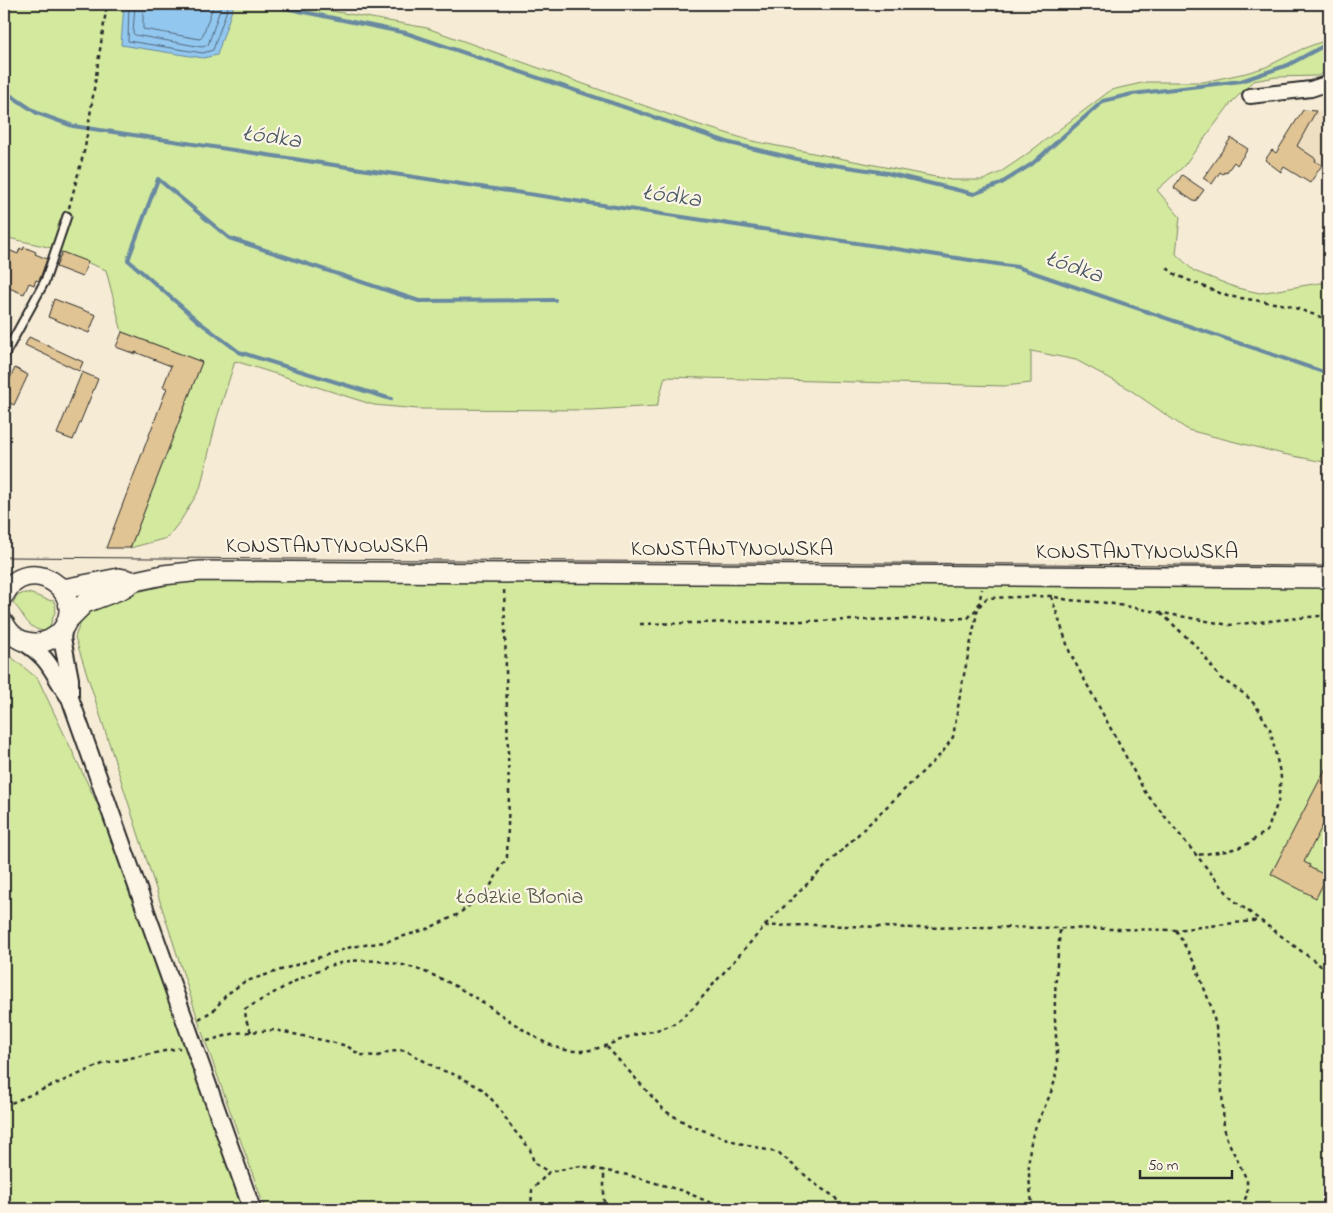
<svg xmlns="http://www.w3.org/2000/svg" width="1333" height="1213" viewBox="0 0 1333 1213" font-family="'Indie Flower',sans-serif">
  <rect width="100%" height="100%" fill="#f6ebd5"/>
  <filter id="ink" filterUnits="userSpaceOnUse"><feTurbulence type="fractalNoise" baseFrequency=".02" numOctaves="2"/><feDisplacementMap in="SourceGraphic" scale="10" xChannelSelector="R" yChannelSelector="G"/><feConvolveMatrix kernelMatrix="1 2 1 2 8 2 1 2 1" color-interpolation-filters="sRGB"/></filter>
  <g filter="url(#ink)">
    <path fill="#efdfc2" d="M1329 104V170L1285 140 1303 110 1320 111 1324 113Z"/>
    <path fill="#d2e99e" stroke="#7e8a64" d="M4 4H301L310 7 427 28 690 122 752 141 951 180H983L999 173 1023 157 1111 90 1146 82H1203L1246 73 1266 67 1302 49 1329 39V71L1317 76 1276 77 1253 81 1231 103 1183 167 1157 190 1180 217 1176 254 1194 271 1237 288 1260 293 1319 283H1329V463L1283 454 1188 430 1126 387 1076 360 1031 351V383L1005 386 665 377 657 406 592 410 418 409 374 405 235 361 217 418 200 489 181 520 167 538 130 548 202 362 122 332 106 270 48 247 4 237Z
      M245 579 1329 587V1209H265L202 1032 75 637 81 621 91 608 107 599 176 583Z
      M24 593C35 593 43 600 54 601L56 609 48 631C27 632 25 614 13 603L17 596Z
      M4 651 38 679 113 837 245 1209H4Z"/>
    <path fill="#92c7f0" stroke="#6989a1" d="M124 4H234L217 55 203 58 121 45Z"/>
    <g fill="none" stroke-linecap="round" stroke-linejoin="round">
      <path stroke="#54697a" stroke-width="1" d="M129 4 128 41 203 53 213 50 229 4
        M135 4 133 33 135 35 202 47 208 45 222 4
        M143 4V29L200 39 202 37 214 4"/>
      <path stroke="#6989a1" stroke-width="4" d="M265 4 406 33 730 143 801 160 887 173 974 194 1000 184 1032 164 1103 101 1132 94 1241 81 1288 65 1329 43
        M4 91 37 113 73 126 1017 267 1329 374
        M391 399 239 352 198 321 128 260 158 179 229 238 419 301 555 300"/>
    </g>
    <path fill="#e0c494" stroke="#2b2b2b" d="M1303 110 1316 111 1297 146 1316 159 1315 161 1322 165 1310 183 1284 167 1281 172 1265 160 1272 150 1276 153Z
      M1231 138 1248 149 1237 165 1234 162 1226 173 1224 172 1223 174 1220 172 1212 184 1203 178Z
      M1182 175 1204 190 1195 202 1174 188Z
      M24 247 36 252 35 254 47 259 39 281 36 280 34 285 29 283 24 294 4 286 7 275 4 273V248L18 254 20 248 23 250Z
      M62 252 88 262 82 277 56 267Z
      M54 299 96 315 89 333 48 317Z
      M122 332 202 362 130 548H106L167 388 163 387 171 366 135 352V354L116 347Z
      M29 337 83 362 79 371 25 345Z
      M15 368 28 375 14 405 4 400V391Z
      M82 372 98 379 73 440 57 434Z
      M1329 762V813L1304 862 1310 865 1309 867 1327 876 1316 898 1271 874Z"/>
    <g fill="none" stroke-linecap="round" stroke-linejoin="round">
      <defs>
        <path id="service" d="M4 356 45 281 67 216"/>
        <path id="minor" d="M1250 96 1311 89 1329 83"/>
        <path id="tertiary" d="M64 626 62 638 70 679V698
          M22 641C51 658 52 673 70 698L252 1209"/>
        <path id="secondary" d="M60 588H68L119 578 129 580
          M4 595C27 551 90 591 62 630 55 638 46 643 35 643 21 643 10 635 4 623
          M67 621 85 603 122 589 135 581 163 575 201 571 1329 578"/>
      </defs>
      <use href="#service" stroke="#2b2b2b" stroke-width="11"/>
      <use href="#minor" stroke="#2b2b2b" stroke-width="18"/>
      <use href="#tertiary" stroke="#2b2b2b" stroke-width="20"/>
      <use href="#secondary" stroke="#2b2b2b" stroke-width="22"/>
      <path stroke="#2b2b2b" stroke-width="2.5" stroke-dasharray="4 4" stroke-linecap="butt" d="M69 208 85 148 107 4
        M1167 268 1176 275 1227 296 1287 305 1329 320
        M1051 596 1070 653 1145 792 1232 899 1329 972
        M1161 613 1199 649 1220 678 1246 695 1256 706 1270 729 1281 777 1278 802 1267 831 1244 846 1226 851 1197 855
        M640 624 968 618 987 598 1051 596 1068 600 1108 603 1229 625 1329 615
        M765 925 942 753 953 737 961 689 982 589
        M1176 930 1195 964 1212 1009 1217 1032 1220 1058 1224 1127 1227 1139 1247 1180V1195L1240 1209
        M199 1019 214 1010 226 995 244 982 351 947 385 942 427 929 457 915 487 892 507 857 509 794 504 588
        M251 1032 246 1020 245 1009C275 993 319 964 351 961 414 956 461 987 510 1021 529 1033 551 1050 574 1051 593 1052 608 1045 625 1038 643 1031 662 1032 678 1021 693 1009 705 994 717 980 733 962 749 944 765 926L814 925 916 928 991 927 1176 930 1260 920
        M207 1041 236 1033 275 1030 331 1042 347 1046 360 1055 378 1056 388 1052 405 1050 438 1069 456 1075 482 1089 496 1104 513 1129 530 1149 534 1163 549 1172
        M607 1047 665 1111 691 1126 739 1143 779 1153 819 1187 835 1197 842 1209
        M4 1106 105 1063 180 1048
        M531 1209 532 1190 549 1172 581 1166 628 1175 683 1191 725 1209
        M600 1209 604 1205V1170
        M1033 1209C1029 1184 1026 1158 1033 1134 1040 1113 1053 1095 1056 1073 1059 1058 1055 1034 1055 1016 1054 987 1058 958 1060 929"/>
      <use href="#service" stroke="#fcf5e5" stroke-width="7"/>
      <use href="#minor" stroke="#fcf5e5" stroke-width="14"/>
      <use href="#tertiary" stroke="#fcf5e5" stroke-width="16"/>
      <use href="#secondary" stroke="#fcf5e5" stroke-width="19"/>
      <path stroke="#2b2b2b" stroke-width="1" d="M4 557 1329 566"/>
    </g>
  </g>
  <g text-anchor="middle" dominant-baseline="central" stroke-width="4.5" stroke-linejoin="round" paint-order="stroke">
    <g font-size="22" fill="#2b2b2b" stroke="#fcf5e5">
      <text x="327" y="547">KONSTANTYNOWSKA</text>
      <text x="732" y="550">KONSTANTYNOWSKA</text>
      <text x="1137" y="553">KONSTANTYNOWSKA</text>
    </g>
    <g font-size="22" fill="#555a48" stroke="#fcf5e5">
      <text x="520" y="898">Łódzkie Błonia</text>
    </g>
    <g font-size="24" font-style="italic" fill="#4a5a66" stroke="#fcf5e5">
      <text transform="translate(272 138) rotate(8)">Łódka</text>
      <text transform="translate(672 197) rotate(8)">Łódka</text>
      <text transform="translate(1074 268) rotate(19)">Łódka</text>
    </g>
  </g>
  <rect width="1333" height="1213" fill="none" stroke="#fcf5e5" stroke-width="20"/>
  <rect x="10" y="10" width="1313" height="1193" fill="none" stroke="#2b2b2b" stroke-width="2" filter="url(#ink)"/>
  <path d="M1140 1170v8h92v-8" fill="none" stroke="#2b2b2b" stroke-width="2.5"/>
  <text x="1148" y="1170" font-size="15" fill="#2b2b2b" stroke="#fcf5e5" stroke-width="4" paint-order="stroke">50 m</text>
</svg>
